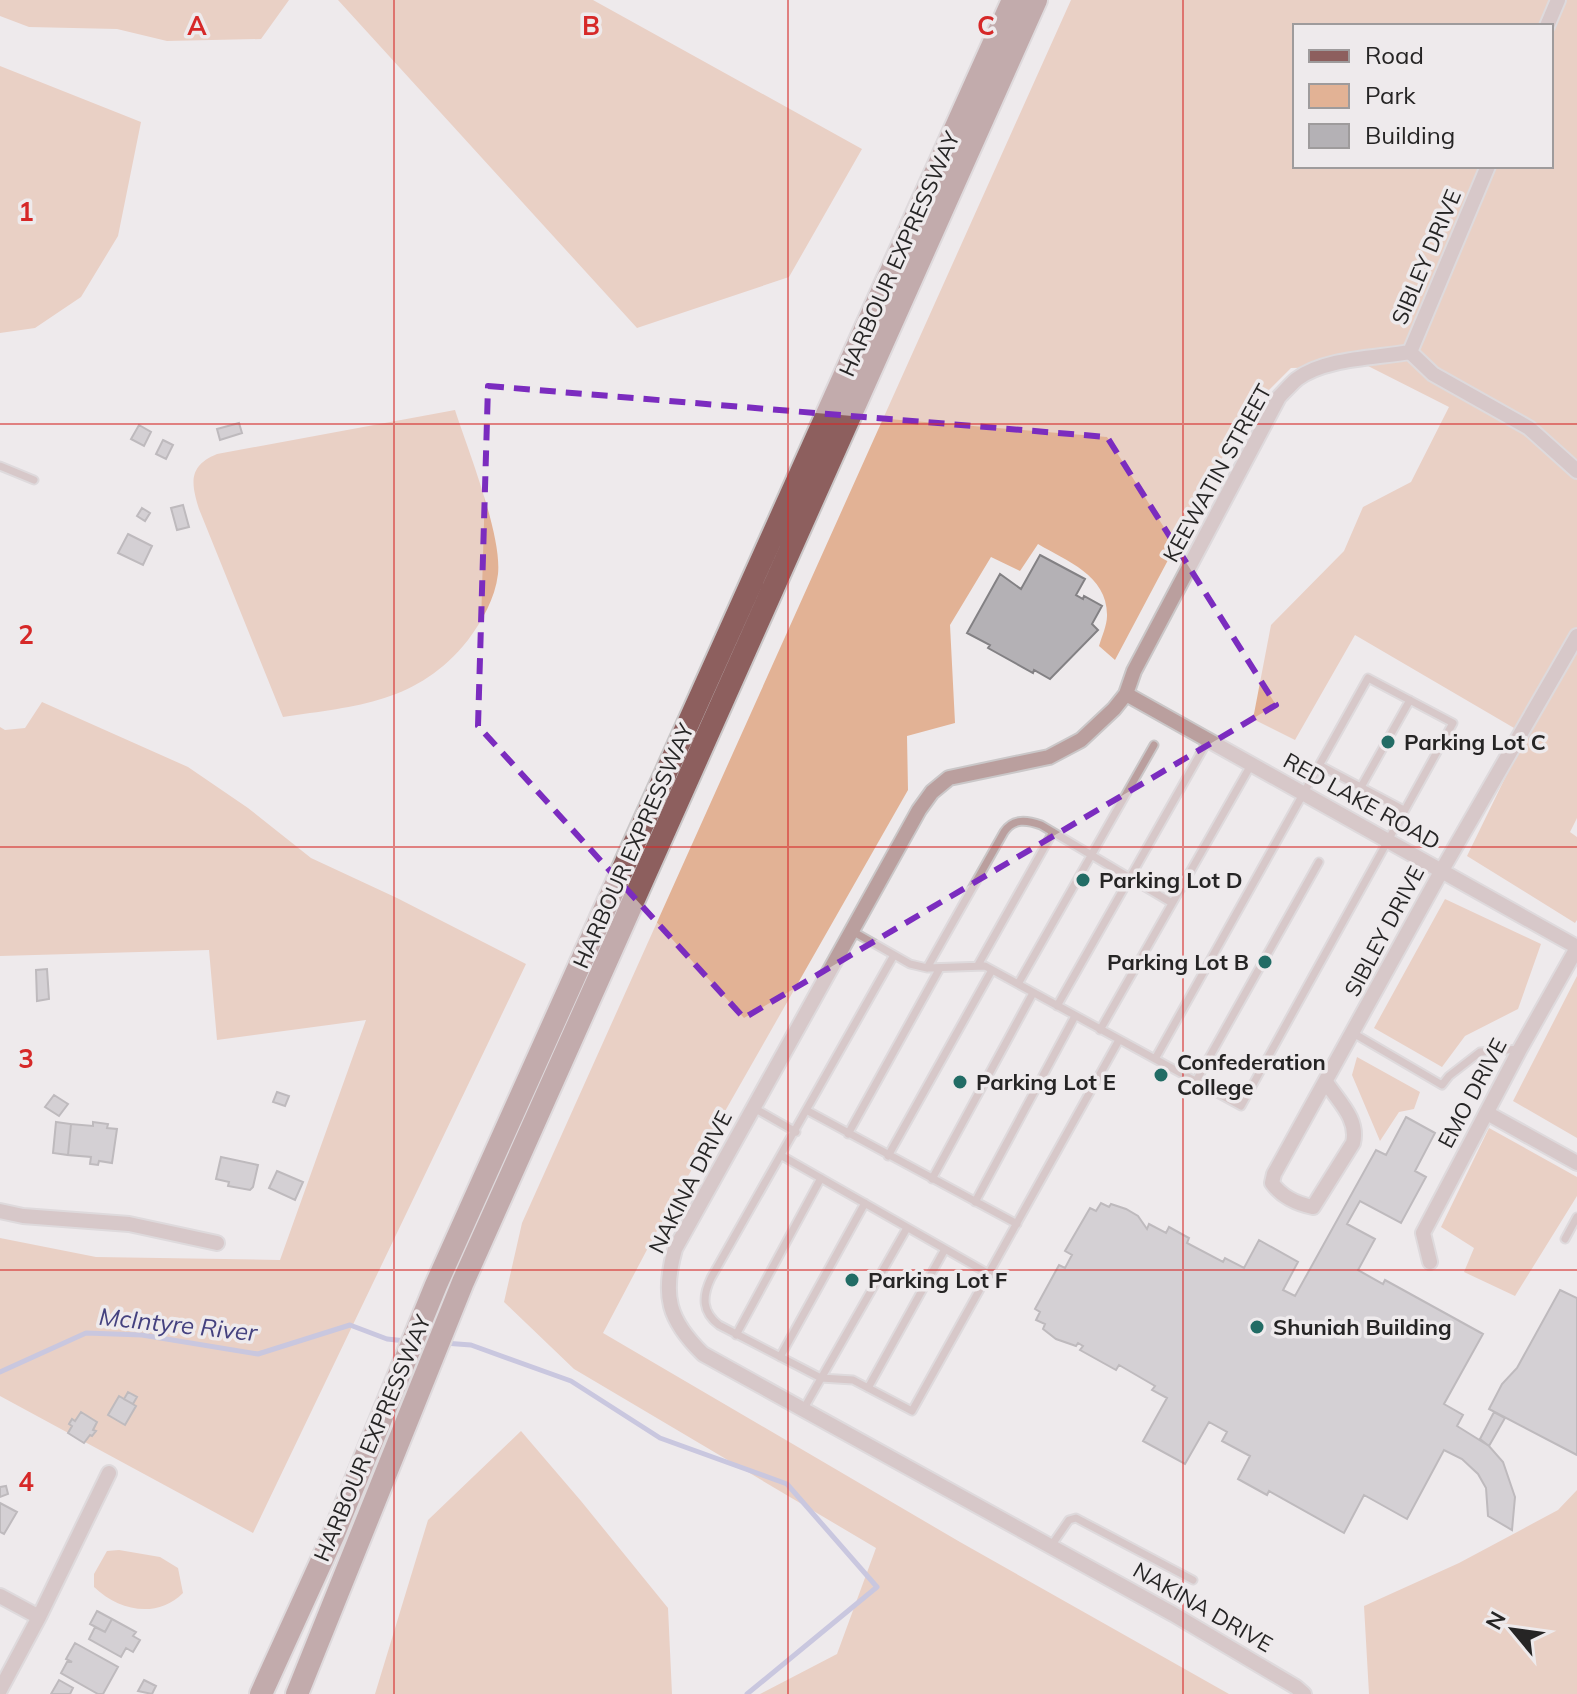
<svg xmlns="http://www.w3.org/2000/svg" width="1577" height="1694" viewBox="0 0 1577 1694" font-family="Mulish,sans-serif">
  <rect width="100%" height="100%" fill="#eeeaec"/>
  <path fill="#e2b295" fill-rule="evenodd" d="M0 0H289L261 39 167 41 117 29 29 27 0 16Z
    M338 0H593L862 149 789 277 637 328Z
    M1071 0H1577V818L1570 832 1577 837V920L1575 923 1467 856 1526 735 1355 635 1295 740 1253 719 1271 625 1344 551 1363 507 1411 482 1449 407 1368 366 1291 368 1246 413 1115 660 1099 646C1102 636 1107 625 1107 616 1108 576 1067 561 1038 544L1020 571 991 557 950 625 955 723 907 736 908 790 659 1227 603 1333 960 1542 1229 1694H760L837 1654 876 1548 574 1369 504 1302 522 1223ZM1295 26H1551V166H1295Z
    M0 66 141 122 118 236 81 297 35 328 0 333Z
    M455 410C468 450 502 535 498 574 495 599 482 621 468 640 418 703 357 706 283 717L199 509C191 483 188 466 217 454Z
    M42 702 188 767 248 808 311 858 397 898 526 964 253 1533 0 1396V1238L96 1257 280 1260 366 1020 217 1040 209 950 0 956V727L5 730 25 728Z
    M1445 899 1541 944 1518 1009 1465 1036 1442 1067 1374 1028Z
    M1577 976V1138L1513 1101Z
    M1357 1057 1420 1092 1414 1109 1399 1112 1380 1141 1352 1075Z
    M1489 1128 1577 1177V1196L1515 1296 1464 1272 1474 1248 1441 1227Z
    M521 1431 581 1501 668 1608 672 1694H375L428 1520Z
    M1577 1490V1694H1369L1364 1606 1459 1563 1558 1510Z
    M119 1550 160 1557 178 1568 183 1593C157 1619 119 1611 94 1587V1574L107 1551Z"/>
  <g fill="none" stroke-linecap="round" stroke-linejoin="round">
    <path stroke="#9c9dce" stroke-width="5" d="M444 1343 471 1345 571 1381 660 1438 787 1484 877 1587 747 1694
      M0 1372 86 1333 142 1335 258 1354 350 1325 387 1339 406 1341"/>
  </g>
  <path fill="#b4b1b5" stroke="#838184" stroke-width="2" d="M239 423 242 433 220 440 217 429Z
    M139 425 151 432 144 446 131 439Z
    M163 440 173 445 166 459 156 454Z
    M183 505 189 527 177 530 171 508Z
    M142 508 150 513 145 521 137 516Z
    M128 534 152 546 143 565 118 553Z
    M1040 555 1085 579 1076 595 1083 599 1084 596 1102 606 1092 624 1098 630 1050 679 1034 670 1033 673 988 648 990 645 967 633 1000 574 1021 589Z
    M47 969 49 999 37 1001 36 970Z
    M277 1092 289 1096 285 1106 273 1102Z
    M54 1095 68 1104 59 1116 45 1107Z
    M1406 1117 1435 1133 1415 1171 1426 1177 1401 1223 1360 1201 1347 1224 1375 1239 1358 1270 1383 1284 1385 1280 1483 1334 1444 1404 1463 1415 1457 1426 1489 1446 1503 1462 1515 1497 1512 1530 1488 1516 1486 1488 1478 1474 1462 1459 1444 1450 1407 1519 1364 1495 1344 1533 1269 1491 1267 1495 1238 1479 1250 1456 1222 1441 1227 1432 1209 1422 1185 1464 1143 1441 1167 1398 1152 1390 1155 1386 1119 1365 1116 1370 1080 1350 1083 1346 1078 1343 1076 1346 1056 1339 1043 1329 1045 1324 1036 1320 1040 1312 1035 1309 1059 1265 1065 1268 1072 1255 1065 1251 1090 1208 1096 1211 1101 1203 1109 1207 1111 1204 1126 1209 1138 1216 1147 1229 1149 1224 1166 1233 1169 1227 1189 1238 1187 1243 1223 1262 1225 1258 1244 1268 1259 1240 1298 1262 1283 1290 1295 1296 1376 1150 1386 1155Z
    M56 1122 71 1124 68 1155 53 1153Z
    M93 1122 108 1124 107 1128 117 1129 112 1163 99 1161 98 1165 90 1164 91 1157 68 1155 71 1124 93 1126Z
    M221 1157 258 1165 253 1187 250 1190 228 1186 229 1182 216 1179Z
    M277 1171 303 1182 295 1200 269 1188Z
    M1560 1290 1577 1298V1455L1489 1409 1502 1384 1517 1368Z
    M128 1392 137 1397 133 1404 124 1399Z
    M119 1396 136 1406 125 1425 108 1415Z
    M81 1412 97 1422 93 1430 96 1431 92 1436 90 1435 84 1443 68 1433 72 1426 69 1424 72 1419 75 1421Z
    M1494 1412 1505 1418 1489 1446 1480 1439Z
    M6 1486 8 1494 0 1497V1487Z
    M0 1503 17 1512 4 1534 0 1532Z
    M97 1611 112 1619 105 1632 90 1624Z
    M112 1619 136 1632 133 1636 140 1640 133 1652 126 1648 121 1657 89 1639 95 1627 105 1632Z
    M75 1643 118 1667 103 1694H98L61 1673 67 1662H72L66 1659Z
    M59 1680 73 1688 70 1694H51Z
    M144 1680 156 1686 152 1694 138 1691Z"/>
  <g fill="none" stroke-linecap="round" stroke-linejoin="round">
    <defs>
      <path id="service" d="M0 466 34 480
        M1321 766 1404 810
        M1361 787 1410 700
        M852 931 910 964 927 968 985 966 1241 1106 1453 723 1368 678 1155 1059
        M894 955 711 1278C702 1297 702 1312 719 1325L821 1378 853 1380 912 1411 1119 1040
        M978 965 1053 832
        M927 968 1004 832C1013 818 1027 820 1041 825L1172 903
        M1018 984 1154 745
        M1057 1006 1207 742
        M1100 1030 1251 765
        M1353 1033 1442 1085 1449 1076 1480 1052 1520 1049
        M1196 1081 1319 862
        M754 1108 796 1132
        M808 1111 1017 1224
        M848 1134 940 968
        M782 1156 989 1274
        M888 1156 992 970
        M932 1179 1033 993
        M975 1202 1075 1016
        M1565 1239 1577 1217
        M736 1335 821 1178
        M780 1357 865 1203
        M868 1388 945 1249
        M803 1410 907 1228
        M1051 1546 1069 1520 1076 1518 1193 1580"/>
      <path id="minor" d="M1547 26 1558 0
        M1410 352 1433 374 1529 428 1577 471
        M1410 352 1488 166
        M1126 694 1577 947
        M1326 1082C1338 1101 1359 1119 1353 1143L1313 1207C1297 1204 1281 1196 1272 1183L1274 1174 1442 870 1577 636
        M1487 1113 1577 1163
        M0 1211 23 1216 129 1224 217 1243
        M1430 1262 1423 1233 1520 1049 1577 948
        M0 1596 39 1617
        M0 1690 39 1617 109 1473
        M1304 1694 1296 1687 1173 1614 703 1354C668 1320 662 1295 675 1249L919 810 932 792 949 778 1049 757 1081 740 1114 709 1126 694 1134 671 1279 397C1285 391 1291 384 1297 379 1324 358 1377 358 1410 352"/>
      <path id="primary" d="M261 1694 333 1536 436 1285 1013 0
        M297 1694 463 1282 1036 0"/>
    </defs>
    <use href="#service" stroke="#cac7c8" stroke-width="11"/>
    <use href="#minor" stroke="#cac7c8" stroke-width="18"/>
    <use href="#primary" stroke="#cac7c8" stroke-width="26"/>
    <use href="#service" stroke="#ba9f9e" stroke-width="7"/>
    <use href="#minor" stroke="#ba9f9e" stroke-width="14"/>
    <use href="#primary" stroke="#8d5f5e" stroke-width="22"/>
  </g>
  <path d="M0 0H1577V1694H0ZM488 386 1107 437 1276 705 744 1018 478 726Z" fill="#eeeaec" fill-opacity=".55" fill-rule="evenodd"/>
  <path fill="none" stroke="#7b2cbf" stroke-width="6" stroke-dasharray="16 10" stroke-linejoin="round" d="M488 386 1107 437 1276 705 744 1018 478 726Z"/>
  <path fill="none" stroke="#d62828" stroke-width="2" stroke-opacity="0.55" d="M394 0V1694M788 0V1694M1183 0V1694M0 424H1577M0 847H1577M0 1270H1577"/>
  <g fill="#226c65" stroke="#eeeaec" stroke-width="3">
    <circle cx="1388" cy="742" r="8"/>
    <circle cx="1083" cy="880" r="8"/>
    <circle cx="1265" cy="962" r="8"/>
    <circle cx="1161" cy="1075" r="8"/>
    <circle cx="960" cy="1082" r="8"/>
    <circle cx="852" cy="1280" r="8"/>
    <circle cx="1257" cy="1327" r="8"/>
  </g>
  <g text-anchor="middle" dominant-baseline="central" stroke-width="7" stroke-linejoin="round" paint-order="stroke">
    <g font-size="22" fill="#262525" stroke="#eeeaec">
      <text transform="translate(899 254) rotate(-66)">HARBOUR EXPRESSWAY</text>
      <text transform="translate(1426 257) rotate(-67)">SIBLEY DRIVE</text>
      <text transform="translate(1217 473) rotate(-61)">KEEWATIN STREET</text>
      <text transform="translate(1362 801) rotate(29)">RED LAKE ROAD</text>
      <text transform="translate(633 846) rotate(-66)">HARBOUR EXPRESSWAY</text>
      <text transform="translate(1384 931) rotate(-62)">SIBLEY DRIVE</text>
      <text transform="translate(1472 1093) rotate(-62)">EMO DRIVE</text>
      <text transform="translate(690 1182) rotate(-63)">NAKINA DRIVE</text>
      <text transform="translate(372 1438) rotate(-67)">HARBOUR EXPRESSWAY</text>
      <text transform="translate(1203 1607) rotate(30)">NAKINA DRIVE</text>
    </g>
    <g font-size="22" font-weight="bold" fill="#262525" stroke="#eeeaec" text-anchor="start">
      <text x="1404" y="742">Parking Lot C</text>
      <text x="1099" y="880">Parking Lot D</text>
      <text x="1249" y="962" text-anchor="end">Parking Lot B</text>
      <text x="1177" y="1062">Confederation<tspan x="1177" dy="25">College</tspan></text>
      <text x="976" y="1082">Parking Lot E</text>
      <text x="868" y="1280">Parking Lot F</text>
      <text x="1273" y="1327">Shuniah Building</text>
    </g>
    <g font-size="24" font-style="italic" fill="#44417f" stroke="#eeeaec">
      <text transform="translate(178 1324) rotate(6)">McIntyre River</text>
    </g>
  </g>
  <g font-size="26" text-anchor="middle" font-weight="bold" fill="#d62828" stroke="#eeeaec" stroke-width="7" stroke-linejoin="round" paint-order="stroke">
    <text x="197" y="35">A</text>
    <text x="591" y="35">B</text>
    <text x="986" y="35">C</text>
    <text x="26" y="221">1</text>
    <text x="26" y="644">2</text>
    <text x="26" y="1068">3</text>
    <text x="26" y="1491">4</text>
  </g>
  <rect x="1293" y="24" width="260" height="144" fill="#eeeaec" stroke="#9e9b9c" stroke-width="2"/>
  <rect x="1309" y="50" width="40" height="12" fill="#8d5f5e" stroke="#9e9b9c" stroke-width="2"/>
  <text x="1365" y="64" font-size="24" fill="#262525">Road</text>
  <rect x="1309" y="84" width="40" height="24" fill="#e2b295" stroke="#9e9b9c" stroke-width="2"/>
  <text x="1365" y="104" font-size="24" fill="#262525">Park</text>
  <rect x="1309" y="124" width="40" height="24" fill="#b4b1b5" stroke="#9e9b9c" stroke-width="2"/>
  <text x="1365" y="144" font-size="24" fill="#262525">Building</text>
  <g transform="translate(1513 1630) rotate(299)" stroke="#eeeaec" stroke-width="6" paint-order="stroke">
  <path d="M0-6L14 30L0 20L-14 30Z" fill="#262525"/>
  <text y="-12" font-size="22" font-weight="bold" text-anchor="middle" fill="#262525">N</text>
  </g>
</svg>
